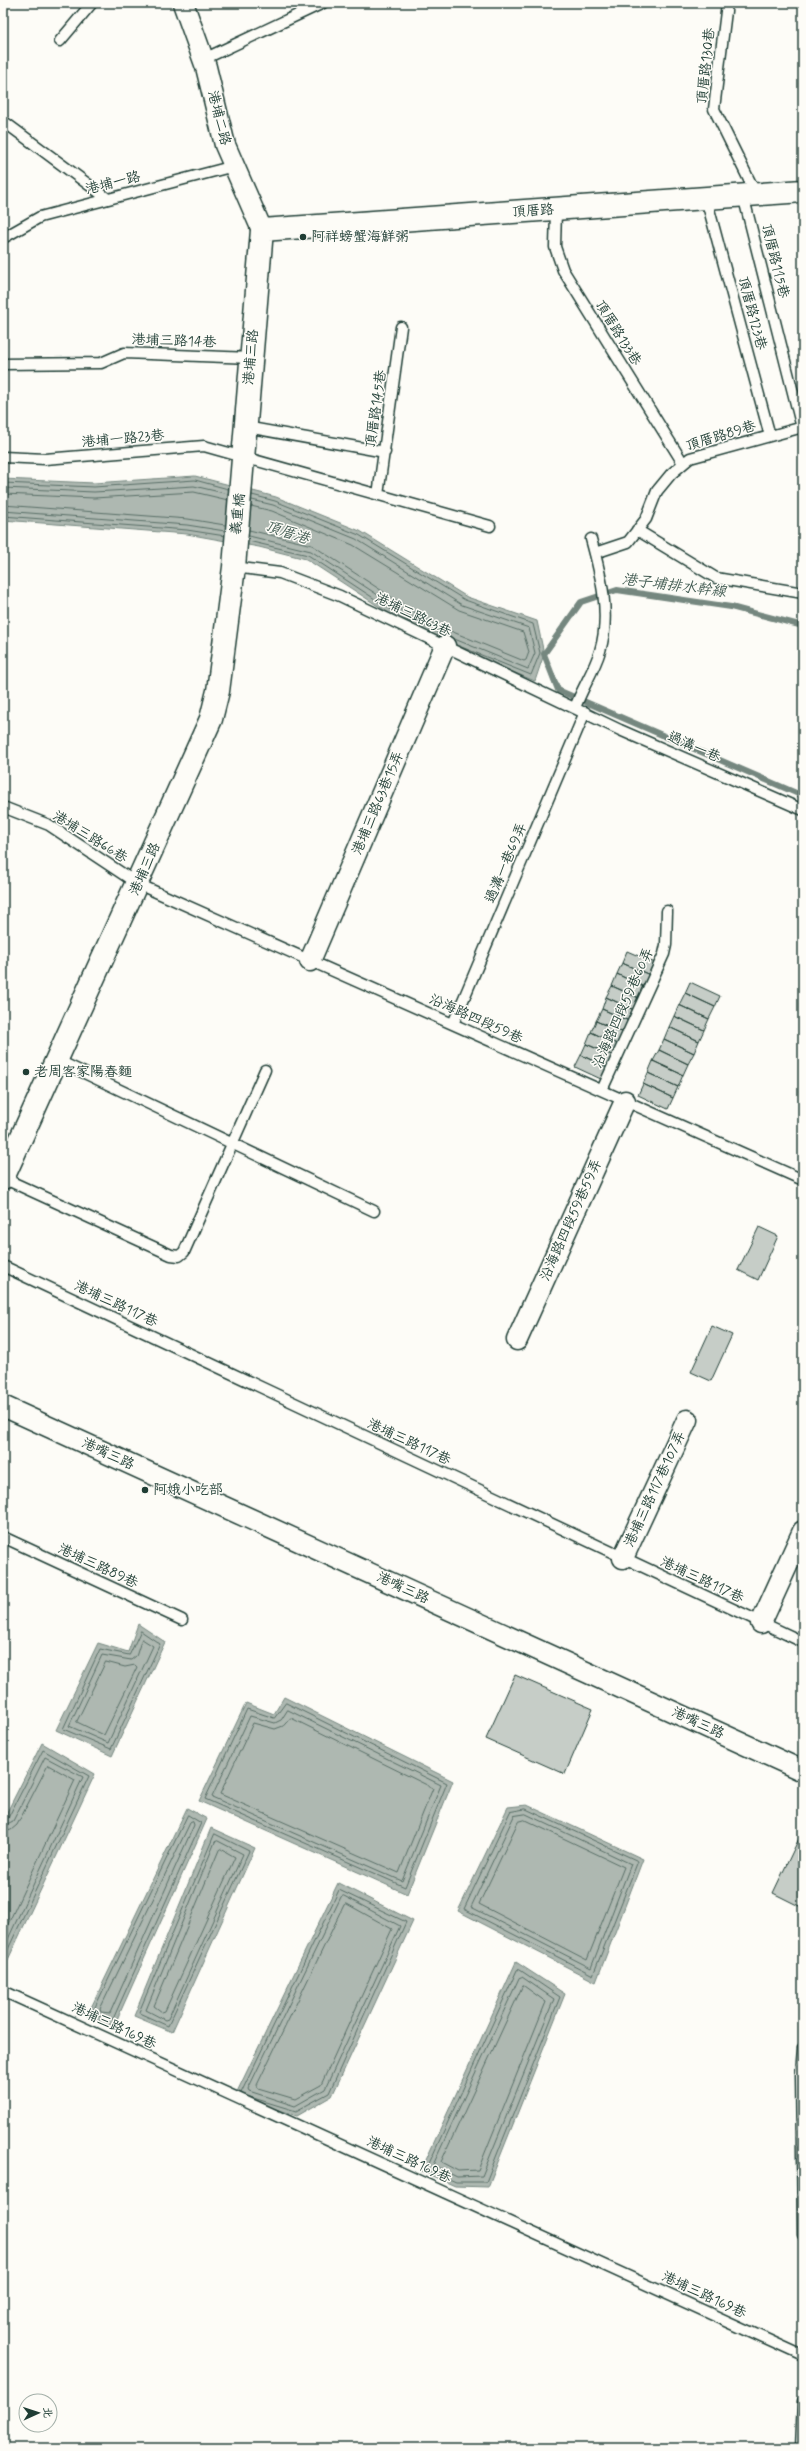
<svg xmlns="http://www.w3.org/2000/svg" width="806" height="2451" viewBox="0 0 806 2451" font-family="Mynerve,'LXGW WenKai TC',sans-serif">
  <rect width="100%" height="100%" fill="#fdfcf7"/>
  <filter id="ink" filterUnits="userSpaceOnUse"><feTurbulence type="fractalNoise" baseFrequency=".025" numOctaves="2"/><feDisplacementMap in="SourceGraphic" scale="8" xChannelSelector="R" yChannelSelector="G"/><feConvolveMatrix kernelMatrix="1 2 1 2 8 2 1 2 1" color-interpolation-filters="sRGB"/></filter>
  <g filter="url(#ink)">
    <path fill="#aeb8b1" stroke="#75877f" d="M195 476 276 497 360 531 467 597 537 621 544 654 535 681 424 636 306 559 259 547 187 534 3 520V479L94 483Z
      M138 1624 165 1642 112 1756 56 1730 98 1643 128 1652Z
      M284 1697 453 1781 407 1894 199 1801 246 1703 274 1714Z
      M42 1743 95 1774 6 1964 3 1963V1820Z
      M527 1805 643 1859 596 1982 458 1911 508 1807Z
      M187 1808 207 1819 114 2026 87 2016Z
      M211 1828 255 1848 172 2032 134 2016Z
      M338 1883 413 1921 332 2096 297 2116 235 2096Z
      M516 1962 565 1994 488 2187 455 2186 421 2171Z"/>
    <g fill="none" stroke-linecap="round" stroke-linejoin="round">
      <path stroke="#586e66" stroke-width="1" d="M3 483 94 487 195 480 228 489
        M3 488 94 492 194 486 228 494
        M3 494 94 498 194 492 228 500
        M252 495 275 501 359 535 465 600 533 624 540 653 531 675 459 646
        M252 500 273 505 356 539 462 605 529 628 535 653 528 669 452 638
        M3 505 188 519 225 525
        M3 511 187 525 225 531
        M3 516 187 530 225 536
        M249 530 312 545 431 623 524 661 526 660 529 652 523 632 459 610 353 545 272 511 251 506
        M249 536 311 551 428 628 445 635
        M248 541 308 555 413 624
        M141 1631 160 1644 111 1749 63 1729 100 1649 129 1655Z
        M142 1639 153 1646 108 1743 69 1726 102 1655 131 1660 136 1656Z
        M106 1662 125 1667 135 1665 137 1667 104 1735 77 1722Z
        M286 1703 447 1783 405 1887 205 1799 247 1709 274 1718Z
        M288 1710 441 1785 402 1881 212 1797 250 1716 275 1723 281 1720Z
        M291 1718 433 1788 399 1873 220 1794 253 1723 275 1729 283 1726Z
        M526 1809 638 1861 593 1975 464 1909 510 1812Z
        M526 1814 631 1864 591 1968 471 1907 514 1816Z
        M188 1815 201 1823 113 2019 94 2014 93 2012Z
        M525 1820 624 1867 587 1960 479 1904 518 1822Z
        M3 1821 8 1818 43 1750 89 1776 3 1960
        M193 1822 194 1825 110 2013 101 2012 100 2009 190 1823Z
        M3 1826 13 1821 45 1757 83 1777 3 1950
        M3 1832 11 1830 17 1825 48 1765 75 1780 3 1935
        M215 1834 249 1851 168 2026 139 2013Z
        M218 1841 243 1854 168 2019 165 2020 146 2010 215 1842Z
        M221 1849 235 1857 165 2011 162 2012 154 2006 219 1850Z
        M344 1896 400 1926 325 2089 295 2106 249 2091 248 2089 341 1897Z
        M347 1904 392 1929 321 2085 295 2099 258 2088 257 2085 344 1905Z
        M520 1970 560 1997 486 2182H456L428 2170 427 2168 517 1970Z
        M522 1977 554 1999 482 2176 457 2177 433 2165 519 1978Z
        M524 1986 546 2002 478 2170 458 2171 441 2162 522 1987Z
        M241 2093 339 1890 406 1922 329 2093 296 2111 250 2097"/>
      <path stroke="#75877f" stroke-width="6" d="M803 626 731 607 617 590 581 602 544 654 558 690 803 796"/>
    </g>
    <path fill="#c6cdc7" stroke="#1f3d34" d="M627 951 655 963 650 975 622 963Z
      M622 963 650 975 644 987 617 974Z
      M617 974 644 987 639 998 612 986Z
      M690 982 720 996 715 1007 685 993Z
      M612 986 639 998 634 1010 606 997Z
      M685 993 715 1007 709 1019 679 1005Z
      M606 997 634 1010 629 1021 602 1009Z
      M679 1005 709 1019 704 1030 674 1016Z
      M602 1009 629 1021 624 1033 596 1021Z
      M674 1016 704 1030 699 1041 669 1027Z
      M596 1021 624 1033 619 1045 591 1032Z
      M669 1027 699 1041 694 1053 664 1039Z
      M591 1032 619 1045 614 1056 586 1044Z
      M664 1039 694 1053 688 1064 659 1050Z
      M586 1044 614 1056 608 1068 581 1055Z
      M659 1050 688 1064 683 1075 653 1061Z
      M581 1055 608 1068 603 1080 575 1067Z
      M653 1061 683 1075 678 1087 648 1073Z
      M648 1073 678 1087 673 1098 643 1084Z
      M643 1084 673 1098 668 1109 638 1095Z
      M759 1227 778 1236 758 1280 738 1270Z
      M712 1326 732 1335 711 1381 691 1372Z
      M515 1675 593 1709 565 1774 486 1739Z
      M803 1830V1908L773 1893Z"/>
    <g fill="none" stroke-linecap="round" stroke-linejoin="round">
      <defs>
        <path id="lane" d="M727 3 714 109 756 194
          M60 41 92 3
          M204 59 323 3
          M3 121 108 199
          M743 195 802 428
          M706 198 770 436
          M556 210 555 247 563 270 683 463
          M3 238 40 217 234 166
          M3 364 101 363 124 353 251 358
          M246 427 385 452
          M3 457 45 459 204 446 490 526
          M378 495 401 327
          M637 530 716 578 803 593
          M595 553 628 542 646 519 657 491 671 474 690 458 803 427
          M234 567 280 573 340 596 620 730 803 810
          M575 708C582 688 594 671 600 651 611 615 601 575 591 539
          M3 807 49 825 138 884 803 1180
          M453 1024 585 712
          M57 1060 374 1211
          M602 1090 664 954 666 945 667 911
          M3 1178 171 1255 179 1256 184 1252 265 1070
          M3 1266 803 1642
          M3 1537 182 1620
          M3 1991 803 2356
          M803 2048 801 2073 803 2235
          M801 2448 803 2401"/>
        <path id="street" d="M183 3 206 67 225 145 262 230
          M310 961 445 646
          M517 1340 625 1101
          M3 1406 803 1771
          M623 1558 687 1420
          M761 1623 803 1531"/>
        <path id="secondary" d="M3 1178 211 719 218 691 234 567 262 230 803 191"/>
      </defs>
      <use href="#lane" stroke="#1f3d34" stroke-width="13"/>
      <use href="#street" stroke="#1f3d34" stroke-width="23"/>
      <use href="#secondary" stroke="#1f3d34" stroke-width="25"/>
      <use href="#lane" stroke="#fdfcf7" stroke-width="10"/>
      <use href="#street" stroke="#fdfcf7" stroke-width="20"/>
      <use href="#secondary" stroke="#fdfcf7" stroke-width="22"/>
    </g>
  </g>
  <g fill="#1f3d34" stroke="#fdfcf7" stroke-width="1.5">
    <circle cx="303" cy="237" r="4"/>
    <circle cx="26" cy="1072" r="4"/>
    <circle cx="145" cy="1490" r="4"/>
  </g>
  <g text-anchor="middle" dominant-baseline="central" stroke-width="3" stroke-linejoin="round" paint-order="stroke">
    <g font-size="14" fill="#1f3d34" stroke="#fdfcf7">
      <text transform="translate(706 66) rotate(-84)">頂厝路130巷</text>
      <text transform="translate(219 118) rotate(76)">港埔二路</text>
      <text transform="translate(113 183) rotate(-14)">港埔一路</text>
      <text transform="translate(533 211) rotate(-4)">頂厝路</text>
      <text transform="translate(775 261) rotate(76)">頂厝路115巷</text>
      <text transform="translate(752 313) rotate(75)">頂厝路123巷</text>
      <text transform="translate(618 333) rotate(58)">頂厝路133巷</text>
      <text transform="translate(174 341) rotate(2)">港埔三路14巷</text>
      <text transform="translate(251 357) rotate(-85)">港埔三路</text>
      <text transform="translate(376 409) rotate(-82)">頂厝路145巷</text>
      <text transform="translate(721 436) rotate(-17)">頂厝路89巷</text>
      <text transform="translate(123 439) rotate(-5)">港埔一路23巷</text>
      <text transform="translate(238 514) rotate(-84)">義重橋</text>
      <text transform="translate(413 615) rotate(26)">港埔三路63巷</text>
      <text transform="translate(694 747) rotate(24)">過溝一巷</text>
      <text transform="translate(378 803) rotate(-67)">港埔三路63巷15弄</text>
      <text transform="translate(90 837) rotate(32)">港埔三路66巷</text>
      <text transform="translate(506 863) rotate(-67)">過溝一巷69弄</text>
      <text transform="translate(145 869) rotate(-66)">港埔三路</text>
      <text transform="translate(623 1008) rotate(-66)">沿海路四段59巷60弄</text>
      <text transform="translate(476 1019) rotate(24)">沿海路四段59巷</text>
      <text transform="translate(571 1220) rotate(-66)">沿海路四段59巷59弄</text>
      <text transform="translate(116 1304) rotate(25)">港埔三路117巷</text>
      <text transform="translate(409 1442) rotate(25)">港埔三路117巷</text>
      <text transform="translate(108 1454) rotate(25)">港嘴三路</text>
      <text transform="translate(655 1489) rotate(-65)">港埔三路117巷107弄</text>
      <text transform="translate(98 1566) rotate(25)">港埔三路89巷</text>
      <text transform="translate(702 1580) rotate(25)">港埔三路117巷</text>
      <text transform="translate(403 1588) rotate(25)">港嘴三路</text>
      <text transform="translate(698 1723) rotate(25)">港嘴三路</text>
      <text transform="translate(114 2026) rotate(25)">港埔三路169巷</text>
      <text transform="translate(409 2160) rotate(25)">港埔三路169巷</text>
      <text transform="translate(704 2295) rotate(25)">港埔三路169巷</text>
    </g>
    <g font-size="14" fill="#1f3d34" stroke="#fdfcf7" text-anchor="start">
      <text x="311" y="237">阿祥螃蟹海鮮粥</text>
      <text x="34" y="1072">老周客家陽春麵</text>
      <text x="153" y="1490">阿娥小吃部</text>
    </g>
    <g font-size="15" font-style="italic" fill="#435c53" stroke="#fdfcf7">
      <text transform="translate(287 533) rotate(18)">頂厝港</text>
      <text transform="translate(674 586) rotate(7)">港子埔排水幹線</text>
    </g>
  </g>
  <rect width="806" height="2451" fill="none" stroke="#fdfcf7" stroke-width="16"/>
  <rect x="8" y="8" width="790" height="2435" fill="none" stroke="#1f3d34" stroke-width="1.5" filter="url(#ink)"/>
  <g transform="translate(38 2413) rotate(87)"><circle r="19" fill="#fdfcf7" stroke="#a4b0a9"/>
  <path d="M0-3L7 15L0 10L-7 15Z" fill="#1f3d34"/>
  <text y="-6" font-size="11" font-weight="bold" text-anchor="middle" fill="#1f3d34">北</text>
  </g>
</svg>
